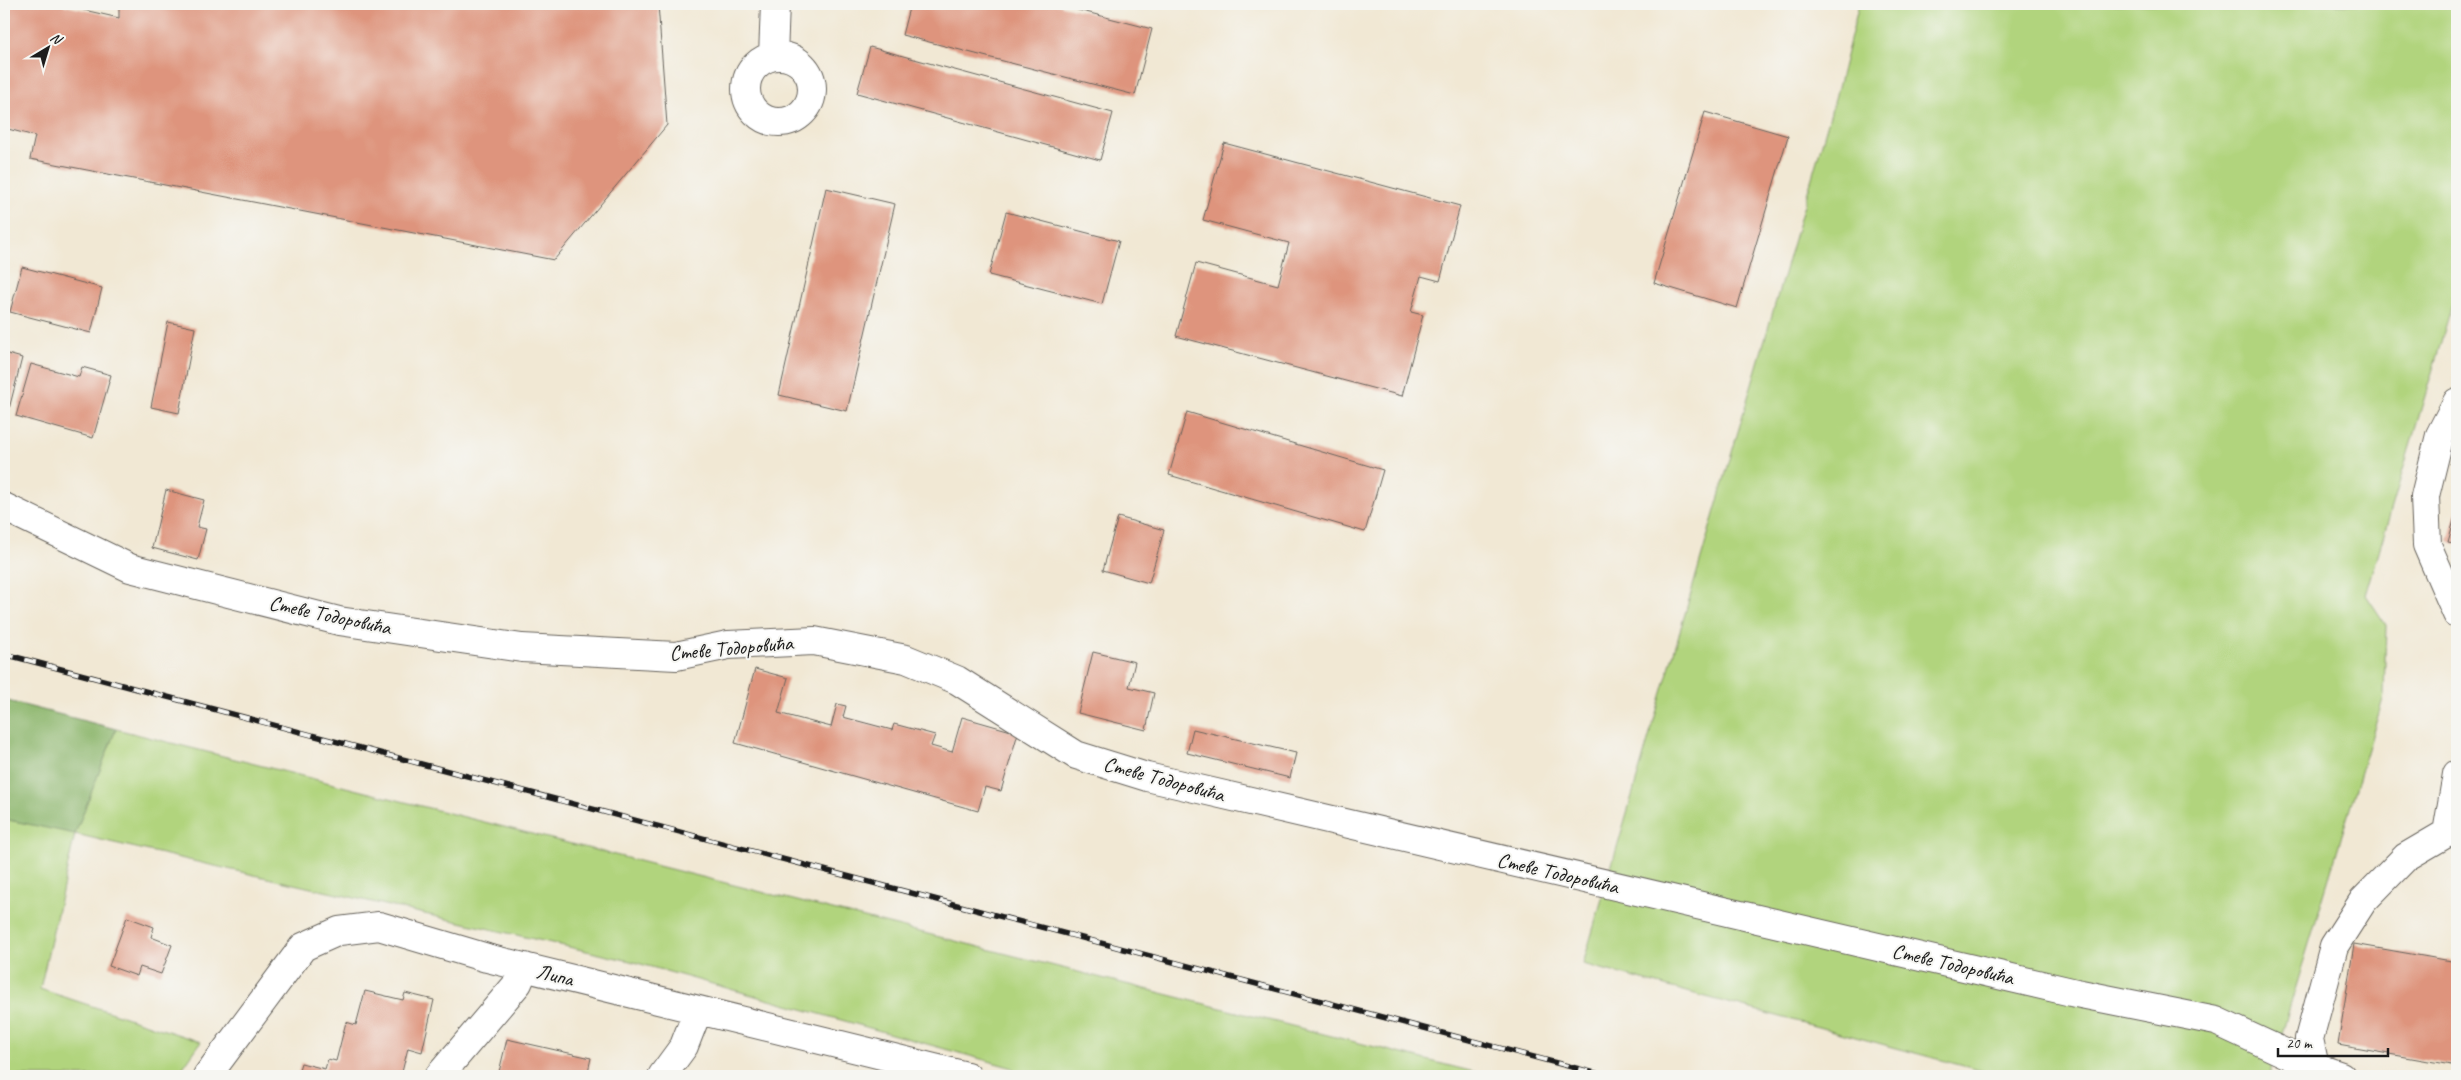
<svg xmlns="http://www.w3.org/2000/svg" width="2461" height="1080" viewBox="0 0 2461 1080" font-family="Caveat,sans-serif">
  <rect width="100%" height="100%" fill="#f6f6f2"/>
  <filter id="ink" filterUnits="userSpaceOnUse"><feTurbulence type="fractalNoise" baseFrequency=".02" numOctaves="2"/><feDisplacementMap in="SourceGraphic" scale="10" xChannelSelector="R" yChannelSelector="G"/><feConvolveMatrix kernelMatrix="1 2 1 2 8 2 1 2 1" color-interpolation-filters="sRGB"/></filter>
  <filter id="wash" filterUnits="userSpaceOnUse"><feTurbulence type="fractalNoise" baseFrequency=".0096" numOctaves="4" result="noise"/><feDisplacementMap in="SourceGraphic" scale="20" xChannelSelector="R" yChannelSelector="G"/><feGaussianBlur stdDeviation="1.12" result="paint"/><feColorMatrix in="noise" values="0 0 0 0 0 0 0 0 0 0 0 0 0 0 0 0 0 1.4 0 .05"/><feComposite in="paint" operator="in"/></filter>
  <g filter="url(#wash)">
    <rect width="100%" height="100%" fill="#f1e8d4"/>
    <path fill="#b1d47d" stroke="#66784c" d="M1859 4H2457V288L2366 595 2386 625 2384 696 2269 1076H2001L1583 964 1838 88Z
      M116 729 1490 1076H1010L1013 1068 630 961 75 834 40 989 201 1042 177 1076H4V819L75 833Z"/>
    <path fill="#8cb66c" stroke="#546944" d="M4 700 116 729 75 834 4 819Z"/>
    <g id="blocks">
      <path fill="#de947d" d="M4 4H58L119 18V4H658L667 125 554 260 30 159 35 136 4 128Z
        M910 4H1055L1152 29 1135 95 902 35Z
        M870 47 1113 113 1100 160 857 93Z
        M1705 112 1788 136 1737 308 1654 283Z
        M1224 143 1460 206 1440 281 1421 276 1411 312 1423 315 1402 396 1176 336 1196 263 1278 285 1289 243 1203 220Z
        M826 188 895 204 847 411 779 395Z
        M1006 212 1119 241 1102 304 989 275Z
        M22 267 102 288 91 333 10 312Z
        M168 322 195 328 179 413 151 407Z
        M4 353 22 358 9 409 4 408Z
        M31 364 79 377 82 367 111 375 93 438 16 416Z
        M1187 412 1383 470 1365 532 1169 475Z
        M166 490 204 500 197 527 206 529 198 560 152 548Z
        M2457 509V544L2448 542Z
        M1118 517 1164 530 1149 583 1103 570Z
        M1093 652 1135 662 1129 687 1154 693 1146 730 1078 713Z
        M755 669 788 678 778 713 831 727 837 704 846 706 843 717 892 730 894 724 935 735 931 746 952 752 962 717 1018 733 1001 791 985 787 978 811 735 743Z
        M1193 729 1296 753 1290 778 1187 753Z
        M127 917 154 927 151 937 172 945 161 974 140 967 137 976 109 966Z
        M2354 944 2457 962V1066L2338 1045Z
        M365 991 403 1000 405 993 434 1000 422 1052 408 1048 401 1076H297L301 1063 325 1069 328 1059 336 1061 346 1022 356 1025Z
        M507 1039 591 1058 587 1076H498Z"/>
    </g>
  </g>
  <g filter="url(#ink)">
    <use href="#blocks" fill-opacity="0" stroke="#67635c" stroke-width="1"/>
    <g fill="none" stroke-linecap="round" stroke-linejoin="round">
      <defs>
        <path id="minor" d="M746 89a33 33 0 1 1 66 0a33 33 0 1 1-66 0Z
          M773 56 775 4
          M2457 402 2440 435 2425 496 2427 545 2457 614
          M4 507 130 568 339 621 522 648 676 656 728 645 814 641 906 659 957 680 1076 755 1147 777 2076 993 2216 1021 2315 1067 2341 1076
          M2315 1067 2309 1039 2334 946 2363 901 2406 857 2447 833 2457 774
          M207 1076 303 947 339 931 379 926 487 958 967 1076
          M439 1076 518 983 525 967
          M662 1076 684 1046 698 1010"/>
      </defs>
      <use href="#minor" stroke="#67635c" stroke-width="30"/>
      <use href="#minor" stroke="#fff" stroke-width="28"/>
      <defs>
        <path id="rail" d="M4 654 1606 1076"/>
      </defs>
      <use href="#rail" stroke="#1c1c1c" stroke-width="5.5"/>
      <use href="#rail" stroke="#f6f6f2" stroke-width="4" stroke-dasharray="11" stroke-linecap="butt"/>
    </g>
  </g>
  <g text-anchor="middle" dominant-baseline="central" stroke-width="4" stroke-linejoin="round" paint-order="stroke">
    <g font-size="21" fill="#1c1c1c" stroke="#f6f6f2">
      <text transform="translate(330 615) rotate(12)">Стеве Тодоровића</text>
      <text transform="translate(731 648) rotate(-5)">Стеве Тодоровића</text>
      <text transform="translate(1164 779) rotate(15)">Стеве Тодоровића</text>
      <text transform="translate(1558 873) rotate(13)">Стеве Тодоровића</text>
      <text transform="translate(1953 964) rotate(13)">Стеве Тодоровића</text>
      <text transform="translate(555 975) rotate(14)">Липа</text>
    </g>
  </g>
  <rect width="2461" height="1080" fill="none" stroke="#f6f6f2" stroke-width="20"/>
  <g transform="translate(48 48) rotate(38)" stroke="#f6f6f2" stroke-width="4" paint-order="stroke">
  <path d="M0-4L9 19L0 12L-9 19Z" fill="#1c1c1c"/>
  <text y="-8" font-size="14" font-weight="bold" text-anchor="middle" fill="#1c1c1c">N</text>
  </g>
  <path d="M2278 1048v8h110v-8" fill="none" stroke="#1c1c1c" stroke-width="2.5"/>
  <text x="2286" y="1048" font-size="15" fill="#1c1c1c" stroke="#f6f6f2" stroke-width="4" paint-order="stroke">20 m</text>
</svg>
